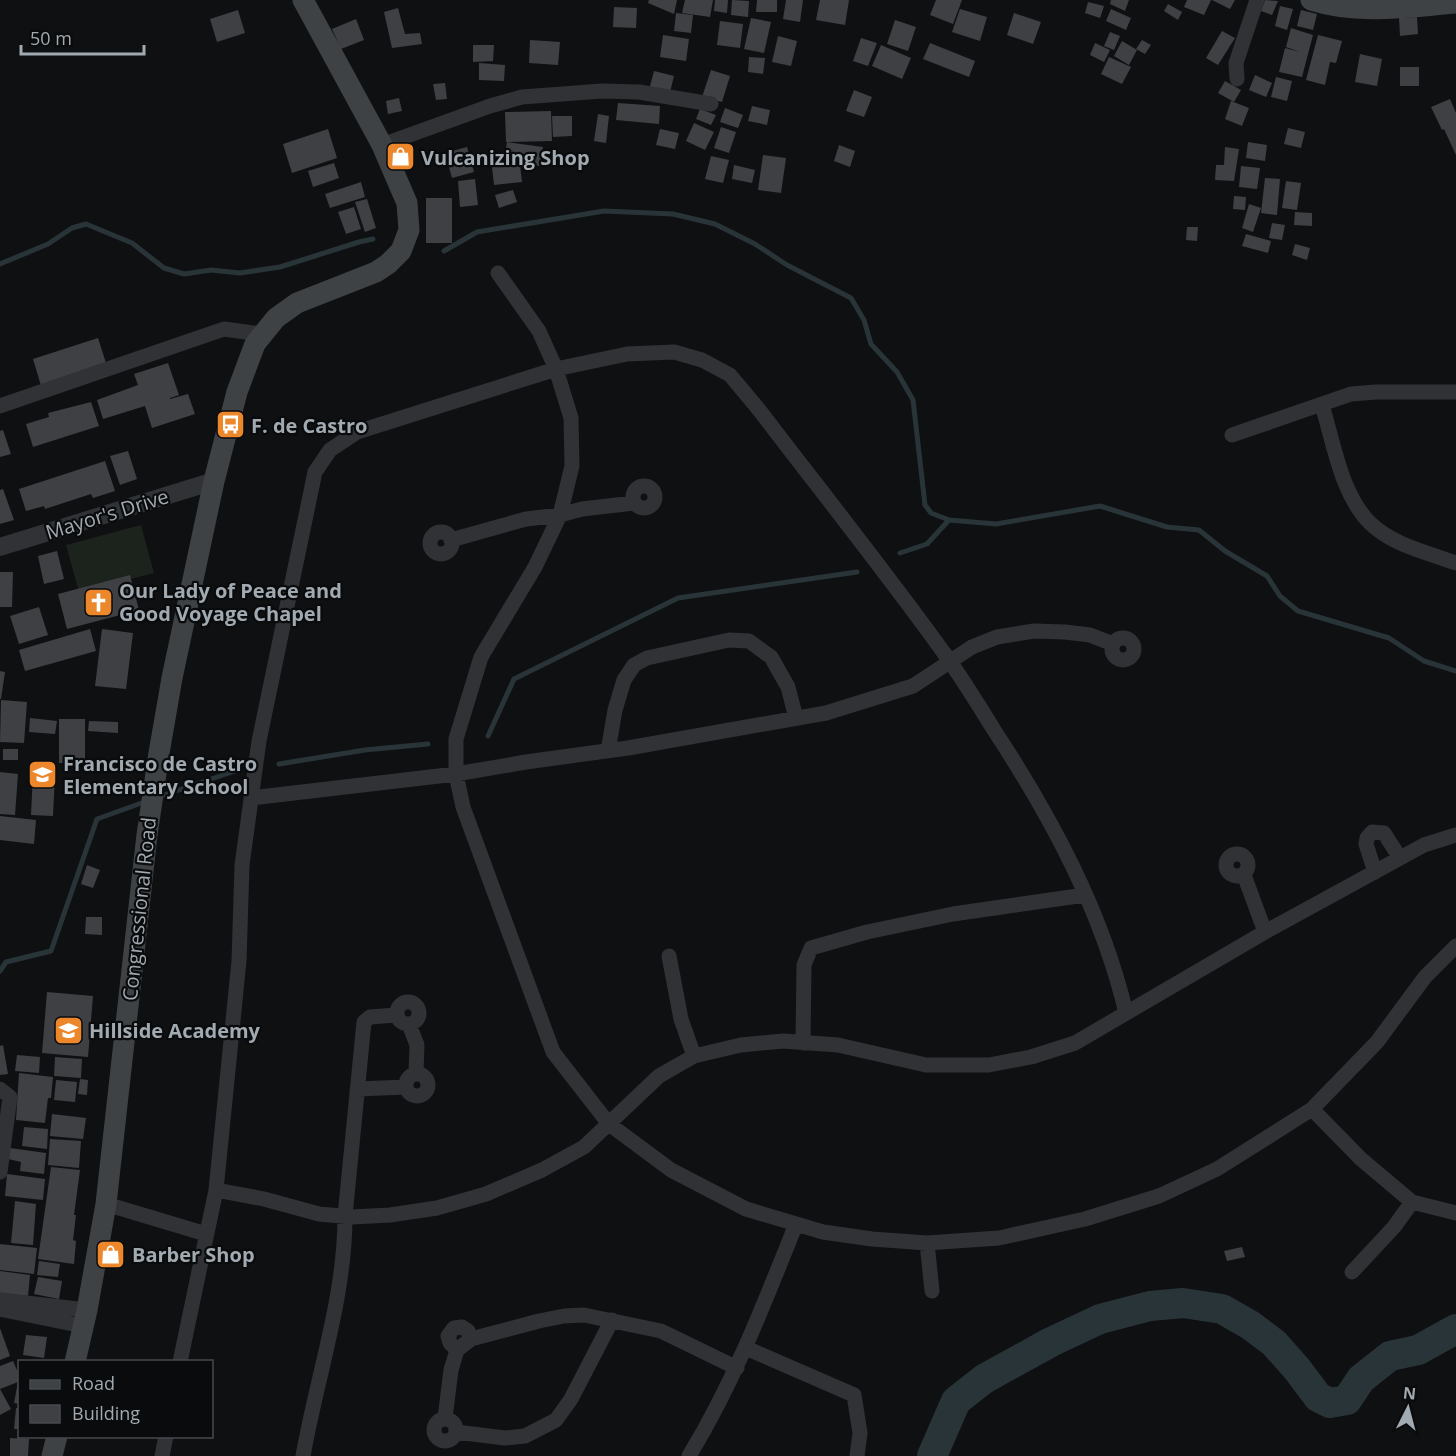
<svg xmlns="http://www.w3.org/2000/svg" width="1456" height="1456" viewBox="0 0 1456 1456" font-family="'Open Sans',sans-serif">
  <rect width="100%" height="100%" fill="#0f1011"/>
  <path fill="#1c231c" d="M141 525 154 573 79 592 66 545Z"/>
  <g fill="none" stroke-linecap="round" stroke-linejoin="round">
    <path stroke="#293439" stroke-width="5" d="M444 251 477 232 604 211 673 214 715 224 755 244 787 265 851 298 864 320 871 344 897 372 913 400 925 505 931 513 949 520 996 524 1100 506 1167 527 1199 530 1225 551 1267 576 1280 596 1298 611 1389 638 1424 661 1456 671
      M0 264 48 244 72 228 86 224 132 243 164 268 184 274 211 270 240 273 280 267 359 242 373 239
      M900 553 927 544 949 520
      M488 736 514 679 678 598 857 572
      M279 764 365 750 428 744
      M158 797 235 771
      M0 971 6 962 51 951 97 819 147 801"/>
    <path stroke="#293439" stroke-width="30" d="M932 1456 956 1401 984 1379 1051 1342 1100 1319 1150 1306 1183 1303 1222 1309 1250 1325 1274 1343 1297 1369 1318 1397 1330 1403 1347 1400 1361 1379 1390 1356 1418 1350 1456 1329"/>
  </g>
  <path fill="#3e4044" d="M649 0H677L674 14 648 3Z
    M685 0H713L710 17 682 13Z
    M715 0H728L727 13 714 11Z
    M732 0 749 1 748 17 731 15Z
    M757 0H777V12H756Z
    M786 0H803L800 22 783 19Z
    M820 0H849L845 25 816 20Z
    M936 0H962L953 24 930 15Z
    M1111 0H1129L1125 11 1110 4Z
    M1187 0H1211L1204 15 1184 7Z
    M1212 0H1235L1230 9Z
    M1265 0 1278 1 1272 15 1261 11Z
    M1088 2 1104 6 1100 18 1085 13Z
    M1168 4 1182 12 1178 20 1164 11Z
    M1280 6 1293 9 1287 30 1275 26Z
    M614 7 637 8 636 28 613 27Z
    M398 8 405 34 420 33 422 44 392 48 384 12Z
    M960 9 987 17 980 41 952 32Z
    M1111 9 1131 18 1126 30 1106 21Z
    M238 10 245 33 217 42 210 19Z
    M1301 10 1317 14 1313 30 1297 26Z
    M676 13 693 15 691 33 674 31Z
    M1014 13 1041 22 1033 44 1007 35Z
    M1417 17 1418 34 1400 36 1399 18Z
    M751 18 771 22 764 53 744 49Z
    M356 19 364 40 341 49 332 29Z
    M895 20 916 27 908 51 887 44Z
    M720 21 743 24 740 48 717 45Z
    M1291 28 1313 35 1302 77 1279 72 1285 48 1300 52 1286 47Z
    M1222 31 1235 38 1218 65 1206 58Z
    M1110 32 1120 36 1114 50 1104 46Z
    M663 35 689 39 686 61 660 57Z
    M1318 35 1342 41 1336 63 1330 62 1325 85 1306 80Z
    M778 36 797 41 791 66 772 62Z
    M861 38 877 43 868 66 853 61Z
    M530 40 560 42 558 65 529 63Z
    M1142 40 1151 45 1145 54 1136 49Z
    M1122 41 1137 50 1129 65 1114 56Z
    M930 43 975 61 969 77 923 59Z
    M1095 43 1110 50 1104 62 1090 55Z
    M473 45H494L493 61 473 62Z
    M881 45 911 58 902 79 872 66Z
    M1360 54 1382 59 1377 86 1355 82Z
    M749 57 765 58 763 74 748 72Z
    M1109 57 1131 67 1122 84 1101 74Z
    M479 63 505 65 504 81 479 80Z
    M1400 67H1419V86H1400Z
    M711 70 730 76 722 102 702 97Z
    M654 71 674 76 669 96 649 90Z
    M1255 75 1272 83 1266 97 1249 90Z
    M1276 77 1292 81 1287 101 1271 97Z
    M1225 81 1241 90 1234 102 1218 93Z
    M445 83 447 99 436 100 433 84Z
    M854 90 872 97 864 117 846 111Z
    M399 98 402 111 388 114 386 101Z
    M1450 99 1456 113V155L1444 129 1442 130 1431 107Z
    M1231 101 1249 108 1242 126 1225 119Z
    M618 103 660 106 659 124 616 120Z
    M752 106 770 110 767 125 748 121Z
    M725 108 743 115 738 128 720 122Z
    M700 109 716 115 711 125 696 119Z
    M551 111 552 141 506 142 505 112Z
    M598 114 609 116 606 143 594 141Z
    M552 116H572V136L553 137Z
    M694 123 714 132 705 150 686 141Z
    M721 127 736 132 729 153 714 148Z
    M1288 128 1305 132 1301 148 1284 144Z
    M328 129 337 158 292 173 283 144Z
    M660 129 679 133 675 149 656 145Z
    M507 142 543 147 540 166 504 162Z
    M1248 142 1267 145 1265 161 1246 158Z
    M839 145 855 151 850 167 834 161Z
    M467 147 474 172 452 178 445 153Z
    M1225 147 1239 149 1234 181 1215 180 1216 165H1224Z
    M763 155 786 158 781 193 758 190Z
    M711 156 729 160 723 183 705 179Z
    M334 163 339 178 313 187 308 171Z
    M520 165 522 182 494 185 492 167Z
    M734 165 755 170 752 183 732 179Z
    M1241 166 1260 168 1257 189 1239 187Z
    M1265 178 1280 179 1277 215 1261 213Z
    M475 179 478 205 460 207 458 181Z
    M1286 181 1301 183 1297 210 1282 208Z
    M361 182 365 197 330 208 325 194Z
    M513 190 517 202 499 208 495 195Z
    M1234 196 1246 197 1245 210 1233 209Z
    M426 198H452V243H426Z
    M367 199 376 228 365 232 355 202Z
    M1249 204 1261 208 1253 232 1242 228Z
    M354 207 361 229 346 234 338 212Z
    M1295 212 1312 213V226L1294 225Z
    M1272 223 1285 225 1282 240 1269 238Z
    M1187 227H1198L1197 241 1186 240Z
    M1246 234 1271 241 1268 253 1242 246Z
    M1295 244 1310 248 1307 260 1292 255Z
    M98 338 106 363 42 389 33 359Z
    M168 363 179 395 170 398V399L188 394 195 414 152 428 145 406 103 419 97 400 138 385 134 374Z
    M91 402 99 426 33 447 26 424 49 417 48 413Z
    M3 430 11 454 0 457V431Z
    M128 451 137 479 120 485 110 456Z
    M105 461 115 491 93 498 91 494 45 509 44 506 26 511 19 489Z
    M3 489 14 520 0 524V490Z
    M57 551 64 579 44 584 38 556Z
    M0 572H13L12 607H0Z
    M130 575 139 610 67 629 58 594Z
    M39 607 48 635 19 644 10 616Z
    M90 629 96 651 25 671 19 650Z
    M102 629 133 633 126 689 95 686Z
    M0 671 5 672 1 699H0Z
    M1 700 27 702 24 743 0 742Z
    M30 718 57 721 55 734 29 732Z
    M59 719H85V763H59Z
    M89 721 118 722V733L88 731Z
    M3 749H18V760H3Z
    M0 772 18 774 15 815 0 814Z
    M33 774 55 775 53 816 31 815Z
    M0 816 36 820 34 844 0 840Z
    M87 865 100 870 93 888 81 884Z
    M86 917H102V935L85 934Z
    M47 992 93 996 88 1057 42 1053Z
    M3 1045 8 1074 0 1075V1046Z
    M17 1055 40 1057 39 1073 15 1071Z
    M55 1057 82 1059 81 1078 54 1076Z
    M19 1073 53 1077 51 1098H48L45 1123 16 1120Z
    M80 1079 88 1080 87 1095 78 1094Z
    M56 1080 77 1082 75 1102 54 1100Z
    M52 1114 86 1118 83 1139 50 1136Z
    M24 1127 48 1129 47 1149 22 1146Z
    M50 1139 81 1141 79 1168 48 1165Z
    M10 1148 46 1153 44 1174 20 1171 21 1162 8 1159Z
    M51 1167 80 1170 74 1215H76L73 1240 76 1241 74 1264 38 1259Z
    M7 1174 45 1179 43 1200 5 1196Z
    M15 1201 36 1204 33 1245 11 1243Z
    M0 1244 37 1248 34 1274 0 1270Z
    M1242 1247 1245 1257 1227 1261 1224 1251Z
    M39 1261 60 1264 58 1277 37 1275Z
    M0 1271 30 1275 28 1296 0 1293Z
    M38 1277 62 1281 59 1299 34 1294Z
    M0 1328 10 1356 0 1360Z
    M26 1335 47 1337 44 1358 23 1355Z
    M13 1361 20 1377V1404L14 1403 18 1382 0 1389 11 1409 0 1415V1366Z
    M16 1408H20V1429H14Z
    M10 1438 29 1439 28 1456H10Z"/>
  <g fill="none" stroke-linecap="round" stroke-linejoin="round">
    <path stroke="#303236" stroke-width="15" d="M1237 79 1236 63 1257 0
      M382 145 490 106 522 97 602 91 639 92 711 104
      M498 273 539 331 556 369 571 418 572 466 560 515 535 567 481 657 456 739V774L463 807 553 1052 609 1124 671 1170 746 1209 823 1232 872 1239 927 1243 999 1238 1085 1219 1159 1196 1217 1169 1312 1109 1377 1042 1425 977 1456 946
      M1322 405C1334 444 1341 495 1371 524 1393 545 1429 553 1456 563
      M0 406 224 329 261 334
      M1232 435 1351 394 1376 392H1456
      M633 497a11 11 0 1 1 22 0a11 11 0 1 1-22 0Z
      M430 543a11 11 0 1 1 22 0a11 11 0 1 1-22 0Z
      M451 540 526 519 560 515 582 509 634 503
      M1112 649a11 11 0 1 1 22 0a11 11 0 1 1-22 0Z
      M608 751 615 710 624 680 634 665 647 658 729 640 749 641 771 657 788 687 796 718
      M251 798 456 774 526 762 628 748 826 713 913 686 972 647 997 637 1034 631 1065 632 1090 635 1113 644
      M1226 865a11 11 0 1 1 22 0a11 11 0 1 1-22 0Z
      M1375 872 1366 844 1367 838 1372 832 1384 833 1400 858
      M1244 875 1265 932
      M669 956 681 1019 694 1056
      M397 1013a11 11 0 1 1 22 0a11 11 0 1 1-22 0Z
      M409 1024 417 1045 416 1073
      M803 1043 804 965 811 948 867 932 953 914 1085 895
      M406 1085a11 11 0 1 1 22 0a11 11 0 1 1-22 0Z
      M0 1089 10 1097 0 1172
      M357 1089 406 1087
      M1312 1109 1361 1159 1412 1202 1456 1213
      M216 1190 264 1199 319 1214 352 1217 390 1215 437 1208 486 1194 542 1170 584 1147 659 1076 694 1056 741 1045 783 1041 838 1045 926 1065H989L1031 1057 1075 1043 1265 932 1424 845 1456 835
      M106 1204 206 1234
      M927 1243 932 1291
      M1352 1272 1394 1227 1412 1202
      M0 1300 87 1310
      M0 1309 83 1326
      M471 1339 468 1331 462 1327 454 1328 448 1336 450 1343 457 1350 471 1339 539 1321 564 1316 584 1315 661 1331 737 1368
      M746 1348 854 1395 860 1433 857 1456
      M180 1362 216 1190 239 961 242 865 259 741 315 472 330 450 357 432 556 369 627 354 674 352 702 360 730 375 760 411C821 491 885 571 944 653 962 678 978 704 994 730 1051 817 1102 911 1126 1013
      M445 1418 451 1370 457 1350
      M434 1430a11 11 0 1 1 22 0a11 11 0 1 1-22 0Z
      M456 1432 505 1438 525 1436 556 1420 571 1399 612 1320
      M162 1456 166 1436
      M303 1456C317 1376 345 1298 345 1216L364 1022 370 1017 396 1015
      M689 1456C734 1382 764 1304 796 1224"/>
    <path stroke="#303236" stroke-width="18" d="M0 547 214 481"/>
    <path stroke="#3f4245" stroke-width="21" d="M1311 0C1358 15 1407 7 1456 3
      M75 1362 87 1310 106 1204 147 835 159 753 172 678 214 481 237 392 255 344 276 318 297 303 376 272 388 264 401 251 409 230 407 203 382 145 303 0
      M52 1456 57 1436"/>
  </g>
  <defs>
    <symbol id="shop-square" viewBox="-11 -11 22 22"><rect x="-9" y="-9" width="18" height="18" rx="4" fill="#ed872b" stroke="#0a0b0c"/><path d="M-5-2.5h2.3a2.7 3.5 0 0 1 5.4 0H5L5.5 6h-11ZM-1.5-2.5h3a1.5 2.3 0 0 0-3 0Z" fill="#fff"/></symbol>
    <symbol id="bus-square" viewBox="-11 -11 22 22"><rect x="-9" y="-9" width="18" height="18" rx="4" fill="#ed872b" stroke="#0a0b0c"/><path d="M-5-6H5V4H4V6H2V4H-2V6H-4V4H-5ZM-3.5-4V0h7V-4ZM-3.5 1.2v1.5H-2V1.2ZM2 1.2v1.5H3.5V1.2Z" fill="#fff"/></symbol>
    <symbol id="church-square" viewBox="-11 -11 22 22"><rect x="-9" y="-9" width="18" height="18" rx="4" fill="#ed872b" stroke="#0a0b0c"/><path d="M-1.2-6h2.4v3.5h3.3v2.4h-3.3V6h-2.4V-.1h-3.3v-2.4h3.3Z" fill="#fff"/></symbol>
    <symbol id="school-square" viewBox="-11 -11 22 22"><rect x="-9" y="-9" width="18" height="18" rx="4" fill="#ed872b" stroke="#0a0b0c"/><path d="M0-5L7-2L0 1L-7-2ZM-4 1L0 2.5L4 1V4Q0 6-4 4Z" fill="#fff"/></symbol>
  </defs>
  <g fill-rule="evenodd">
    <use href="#shop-square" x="384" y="140" width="33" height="33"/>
    <use href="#bus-square" x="214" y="408" width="33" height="33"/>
    <use href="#church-square" x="82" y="586" width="33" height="33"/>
    <use href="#school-square" x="26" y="758" width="33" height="33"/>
    <use href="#school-square" x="52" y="1014" width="33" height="33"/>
    <use href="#shop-square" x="94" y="1238" width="33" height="33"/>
  </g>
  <g text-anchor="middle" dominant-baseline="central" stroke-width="4.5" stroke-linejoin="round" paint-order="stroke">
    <g font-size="20" font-weight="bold" fill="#a1a9b1" stroke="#0a0b0c" text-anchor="start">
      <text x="421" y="157">Vulcanizing Shop</text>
      <text x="251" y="425">F. de Castro</text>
      <text x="119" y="590">Our Lady of Peace and<tspan x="119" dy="23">Good Voyage Chapel</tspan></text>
      <text x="63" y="763">Francisco de Castro<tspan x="63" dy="23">Elementary School</tspan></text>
      <text x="89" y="1030">Hillside Academy</text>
      <text x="132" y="1254">Barber Shop</text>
    </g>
    <g font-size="20" fill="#a1a9b1" stroke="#0a0b0c">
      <text transform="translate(107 514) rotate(-17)">Mayor's Drive</text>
      <text transform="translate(139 909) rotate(-84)">Congressional Road</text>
    </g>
  </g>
  <rect x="18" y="1360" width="195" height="78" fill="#0a0b0c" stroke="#464a4e" stroke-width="1.5"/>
  <rect x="30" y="1380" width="30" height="9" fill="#3f4245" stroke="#464a4e" stroke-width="1.5"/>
  <text x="72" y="1390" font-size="18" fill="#a1a9b1">Road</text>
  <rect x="30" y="1405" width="30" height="18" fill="#3e4044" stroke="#464a4e" stroke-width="1.5"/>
  <text x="72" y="1420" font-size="18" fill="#a1a9b1">Building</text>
  <g transform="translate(1408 1408) rotate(6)" stroke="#0a0b0c" stroke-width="4.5" paint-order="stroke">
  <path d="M0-4.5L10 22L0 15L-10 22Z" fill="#a1a9b1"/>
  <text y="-9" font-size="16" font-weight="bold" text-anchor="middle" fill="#a1a9b1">N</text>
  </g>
  <path d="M21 45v9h123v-9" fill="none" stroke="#a1a9b1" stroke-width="3"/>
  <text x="30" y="45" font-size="18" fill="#a1a9b1" stroke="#0a0b0c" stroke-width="4.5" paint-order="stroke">50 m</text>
</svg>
